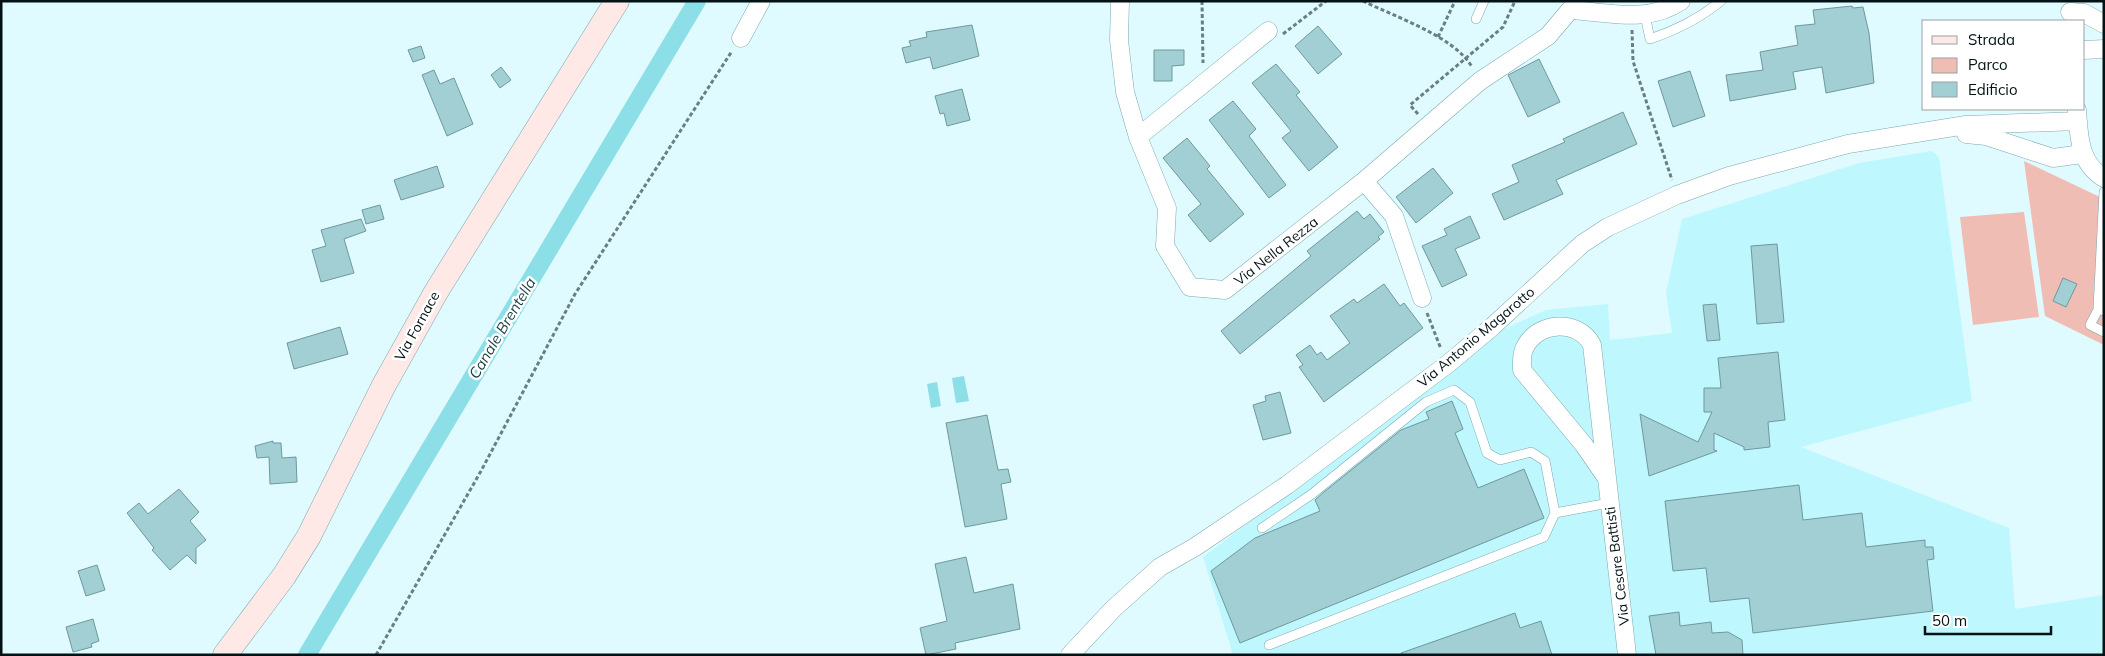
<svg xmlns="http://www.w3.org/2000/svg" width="2105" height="656" viewBox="0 0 2105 656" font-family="Mulish,sans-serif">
  <rect width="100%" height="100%" fill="#e0fbff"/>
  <path fill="#bff7fe" d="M1932 151 1939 157 1972 401 1801 447 2009 528 2015 609 2104 595V655H1233L1203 557 1502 330 1546 310 1608 304 1610 340 1672 333 1666 293 1682 219 1859 163Z"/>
  <path fill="#f0bdb4" d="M2024 161 2104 199V345L2045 316Z
    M2024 212 2039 317 1973 325 1960 217Z"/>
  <path fill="#8cdee7" d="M964 376 969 401 956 403 952 378Z
    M937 382 941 406 931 408 927 384Z"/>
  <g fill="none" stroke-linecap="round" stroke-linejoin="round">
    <path stroke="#8cdee7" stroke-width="18" d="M307 655 697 1"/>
  </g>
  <path fill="#a1cfd4" stroke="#6d999e" d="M1852 6 1853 8 1863 7 1869 33 1874 83 1826 93 1822 67 1793 72 1796 89 1730 101 1726 75 1763 70 1760 52 1798 45 1795 26 1815 24 1813 10Z
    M972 25 979 56 933 69 930 57 906 63 902 48 911 46 909 41 927 37 926 32Z
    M1318 26 1342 54 1318 74 1295 46Z
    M421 46 425 58 413 62 408 50Z
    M1154 50H1184V65L1172 66V81H1154Z
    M1539 59 1560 102 1528 117 1508 75Z
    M1276 64 1300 92 1296 95 1338 147 1309 171 1282 138 1291 131 1252 83Z
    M501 67 511 80 500 88 491 75Z
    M434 70 440 84 454 78 473 124 447 136 422 75Z
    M1690 71 1705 116 1673 127 1658 81Z
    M962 89 970 120 947 126 944 113 940 114 935 96Z
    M1233 101 1256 129 1249 136 1286 185 1269 198 1209 120Z
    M1623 112 1637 144 1556 180 1563 194 1504 220 1492 194 1519 182 1512 165 1565 142 1563 139Z
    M1187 138 1210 166 1207 169 1244 214 1210 242 1188 215 1201 204 1163 158Z
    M437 166 444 187 401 200 394 180Z
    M1433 168 1453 193 1416 223 1396 197Z
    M380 205 384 219 366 224 362 210Z
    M1357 211 1364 219 1370 214 1384 232 1378 237 1380 239 1240 354 1221 331 1311 256 1307 251Z
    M1470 216 1480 238 1455 249 1467 275 1442 287 1422 246 1447 235 1444 229Z
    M361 219 366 231 344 239 354 273 321 282 312 250 326 246 321 230Z
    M1777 244 1784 322 1757 324 1751 246Z
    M2063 278 2077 284 2066 307 2053 301Z
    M1384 284 1400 306 1404 303 1423 328 1324 402 1299 367 1303 365 1296 355 1310 345 1317 355 1321 352 1327 360 1350 343 1330 316 1354 299 1357 303Z
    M1716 304 1720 340 1707 341 1703 305Z
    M340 327 348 354 294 369 287 343Z
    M1778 352 1785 420 1768 422 1770 447 1744 450V447L1714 433V450L1717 451 1649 476 1640 414 1698 442 1712 412H1704V388H1721L1718 358Z
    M1280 392 1291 433 1263 440 1253 405 1266 401 1265 396Z
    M1452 401 1463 429 1455 433 1478 488 1524 469 1544 518 1240 643 1211 571 1255 538 1320 511 1315 500 1324 492 1401 430 1429 419 1426 412Z
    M987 415 998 470 1008 469 1011 482 1001 484 1007 519 965 527 946 423Z
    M273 441V443H281L282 458 296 457 297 482 270 484 269 457 257 458 255 446Z
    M1799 485 1803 520 1862 513 1866 547 1925 540V547H1933L1934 559 1927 560 1933 611 1753 633 1749 598 1710 602 1706 568 1673 571 1665 501Z
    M179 489 199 512 190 521 206 540 196 548V564L187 555 170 570 152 550 154 548 127 513 139 503 148 514Z
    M966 557 974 593 1013 584 1020 629 955 643 956 649 926 655 920 628 947 621 935 564Z
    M97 565 105 590 86 596 78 571Z
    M1679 612 1680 626 1711 622 1712 633 1728 632 1742 640 1743 655H1656L1649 616Z
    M1515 613 1520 628 1541 621 1552 655H1401V653Z
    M93 619 99 641 91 644 92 647 73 652 66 627Z"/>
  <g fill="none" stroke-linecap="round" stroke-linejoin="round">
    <defs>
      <path id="lane" d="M1645 15 1650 39C1677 30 1699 19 1721 1
        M1476 19 1484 1
        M2104 192 2098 308 2104 311
        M2101 304 2090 325 2104 332
        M1262 528 1312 494 1426 402 1454 390 1470 402 1487 453 1500 460 1531 452 1545 461 1555 513 1609 503
        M1269 645 1544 537 1555 513"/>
      <path id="street" d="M1120 1 1119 40 1125 92 1138 137 1167 208 1165 246 1190 287 1225 290 1364 181 1480 81 1548 36 1570 10
        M1570 10C1608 12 1647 24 1681 1
        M2070 12 2084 13 2104 24
        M741 38 761 1
        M2084 50 2104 49
        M2077 110C2079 137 2079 163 2104 178
        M1966 134 1986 136 2053 158 2082 154
        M1138 137 1268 31
        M1364 181 1394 216 1422 298
        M1606 477 1584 445 1522 370C1522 363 1521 354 1525 347 1538 321 1579 319 1592 345L1627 655
        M1070 655 1114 608 1160 567 1195 547 1287 485 1449 363 1493 326 1582 244 1608 227 1677 195 1729 176 1848 144 1966 125 2078 121"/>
      <path id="secondary" d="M225 655 284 576 309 536 384 385 436 292 617 1"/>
    </defs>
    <use href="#lane" stroke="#7ca8ae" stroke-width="10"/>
    <use href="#street" stroke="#7ca8ae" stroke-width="19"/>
    <use href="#secondary" stroke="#7ca8ae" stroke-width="25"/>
    <path stroke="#6a7f82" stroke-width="3" stroke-dasharray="4 2.5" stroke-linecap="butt" d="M1202 1 1203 63
      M1363 1C1395 17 1454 36 1472 67
      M1632 30 1633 61 1672 180
      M1283 34 1326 1
      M1438 37 1455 1
      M1418 114 1410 105 1503 27 1515 1
      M1427 313 1441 349
      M376 655 481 471 575 294 732 51"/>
    <use href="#lane" stroke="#fff" stroke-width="9"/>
    <use href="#street" stroke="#fff" stroke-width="18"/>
    <use href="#secondary" stroke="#fee9e6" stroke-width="24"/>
  </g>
  <g text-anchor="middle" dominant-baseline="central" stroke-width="5" stroke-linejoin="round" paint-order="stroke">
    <g font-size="14" fill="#031214" stroke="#fff">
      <text transform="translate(1276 251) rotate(-38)">Via Nella Rezza</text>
      <text transform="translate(417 326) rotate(-61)">Via Fornace</text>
      <text transform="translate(1476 337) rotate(-40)">Via Antonio Magarotto</text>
      <text transform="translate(1617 566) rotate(-97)">Via Cesare Battisti</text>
    </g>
    <g font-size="15" font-style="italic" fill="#183f43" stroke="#fff">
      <text transform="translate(502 328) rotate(-59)">Canale Brentella</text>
    </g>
  </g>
  <rect width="2105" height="656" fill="none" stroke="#031214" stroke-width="5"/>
  <rect x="1922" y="20" width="162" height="90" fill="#ffffff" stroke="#9aa0a1"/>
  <rect x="1932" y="36" width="25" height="8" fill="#fee9e6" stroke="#9aa0a1"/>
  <text x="1968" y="45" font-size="15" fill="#031214">Strada</text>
  <rect x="1932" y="58" width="25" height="15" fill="#f0bdb4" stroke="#9aa0a1"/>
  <text x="1968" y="70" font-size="15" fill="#031214">Parco</text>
  <rect x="1932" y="82" width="25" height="15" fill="#a1cfd4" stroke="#9aa0a1"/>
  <text x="1968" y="95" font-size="15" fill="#031214">Edificio</text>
  <path d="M1925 626v8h126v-8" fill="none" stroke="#031214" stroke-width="2.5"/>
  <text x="1932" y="626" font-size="15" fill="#031214" stroke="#ffffff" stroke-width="4" paint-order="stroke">50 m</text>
</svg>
